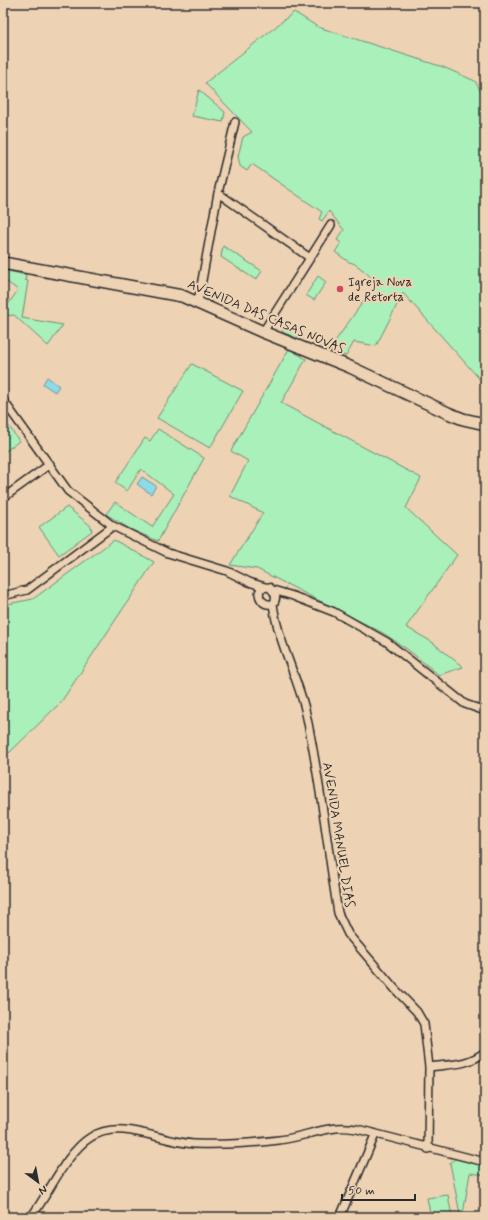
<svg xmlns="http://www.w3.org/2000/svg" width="488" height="1220" viewBox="0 0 488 1220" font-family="Mynerve,sans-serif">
  <rect width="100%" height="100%" fill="#edd2b4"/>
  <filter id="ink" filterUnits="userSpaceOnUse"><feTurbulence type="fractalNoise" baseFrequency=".025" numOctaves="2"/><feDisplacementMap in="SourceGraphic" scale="8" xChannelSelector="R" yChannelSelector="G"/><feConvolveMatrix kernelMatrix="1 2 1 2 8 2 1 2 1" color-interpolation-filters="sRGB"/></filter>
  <g filter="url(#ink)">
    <path fill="#aaf0bb" stroke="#6a8e73" d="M294 12 318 27 443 67 475 81 485 99V385L403 293 376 346 354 342 346 356 329 350 377 282C370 277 356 262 349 262L335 252 341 243 337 240 344 230 329 211 322 221 319 219 322 212 252 164 247 171 240 166 238 156 243 137 252 132 205 83Z
      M199 90 225 112 223 122 192 116Z
      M223 246 262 271 256 280 221 257Z
      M3 270 26 275 25 280 28 281 22 318 63 325 48 346 14 315 3 316V307L5 309 18 290 3 279Z
      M318 276 326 282 314 300 306 295Z
      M288 322 302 331 297 338 282 332Z
      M289 349 306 359 281 403 421 478 406 508 457 555 406 627 432 642 463 667 439 675 407 649 383 633 257 569 230 565 263 513 230 496 248 461 231 451Z
      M192 364 243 391 210 448 157 418Z
      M6 422 19 441 3 453V424Z
      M158 429 204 458 158 541 130 529 106 514 115 502 152 527 174 494 141 469 127 491 115 483 145 438 150 441Z
      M67 507 91 526 92 531 59 555 39 527Z
      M114 540 154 562 61 702 9 753 3 750V605L33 599Z
      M455 1159 485 1166V1175L470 1173 463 1214H460L450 1163Z
      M448 1195 452 1217H431L427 1198Z"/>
    <path fill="#8cdce7" stroke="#65959c" d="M47 377 59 386 55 392 43 384Z
      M142 477 156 486 151 494 137 484Z"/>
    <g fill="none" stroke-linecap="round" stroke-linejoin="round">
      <defs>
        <path id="street" d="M218 193 310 258
          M198 302 218 193 235 122
          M263 332 331 225
          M3 400 68 491 113 526 168 553 227 571 249 582 265 587
          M3 498 50 464
          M273 590 293 596 334 612 387 642 465 704 485 711
          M3 596 27 590 113 526
          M273 604C263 606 256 597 261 588L269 587C275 592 278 598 273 604 278 641 296 674 305 709 320 776 327 846 338 913L348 934 395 989 417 1012 424 1024 429 1067 428 1149
          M429 1067C450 1064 467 1066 485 1052
          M31 1217C49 1194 66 1152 91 1137 121 1118 161 1142 194 1144 219 1145 254 1143 279 1140 298 1138 317 1130 336 1128 342 1127 350 1128 357 1129L485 1162
          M340 1217 375 1135"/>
        <path id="secondary" d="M3 263 182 296 263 332 350 367 448 413 463 419 485 424"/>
      </defs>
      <use href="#street" stroke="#2b2b2b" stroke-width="10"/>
      <use href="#secondary" stroke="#2b2b2b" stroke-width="14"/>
      <path stroke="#2b2b2b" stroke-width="2" stroke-dasharray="4 3" stroke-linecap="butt" d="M463 1216 467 1217"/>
      <use href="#street" stroke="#edd2b4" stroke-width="7"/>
      <use href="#secondary" stroke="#edd2b4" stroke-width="11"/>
    </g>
  </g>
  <circle fill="#d1495b" stroke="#edd2b4" stroke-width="1.5" cx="340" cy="289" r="4"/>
  <g text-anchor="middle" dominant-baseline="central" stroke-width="4" stroke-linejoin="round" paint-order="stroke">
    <g font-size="13" fill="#2b2b2b" stroke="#edd2b4" text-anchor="start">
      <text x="348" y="282">Igreja Nova<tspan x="348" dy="15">de Retorta</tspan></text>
    </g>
    <g font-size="13" fill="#2b2b2b" stroke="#edd2b4">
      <text transform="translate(266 317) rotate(23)">AVENIDA DAS CASAS NOVAS</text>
      <text transform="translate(338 835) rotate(81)">AVENIDA MANUEL DIAS</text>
    </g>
  </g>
  <rect width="488" height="1220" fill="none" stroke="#edd2b4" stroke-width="16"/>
  <rect x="8" y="8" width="472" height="1204" fill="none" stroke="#2b2b2b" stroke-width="1.5" filter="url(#ink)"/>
  <g transform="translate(38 1182) rotate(148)" stroke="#edd2b4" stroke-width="3" paint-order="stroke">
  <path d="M0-3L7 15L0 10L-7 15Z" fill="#2b2b2b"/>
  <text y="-6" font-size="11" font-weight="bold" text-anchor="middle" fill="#2b2b2b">N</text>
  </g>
  <path d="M342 1194v6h73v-6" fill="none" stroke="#2b2b2b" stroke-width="2"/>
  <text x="348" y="1194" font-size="12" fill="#2b2b2b" stroke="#edd2b4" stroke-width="3" paint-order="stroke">50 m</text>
</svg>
